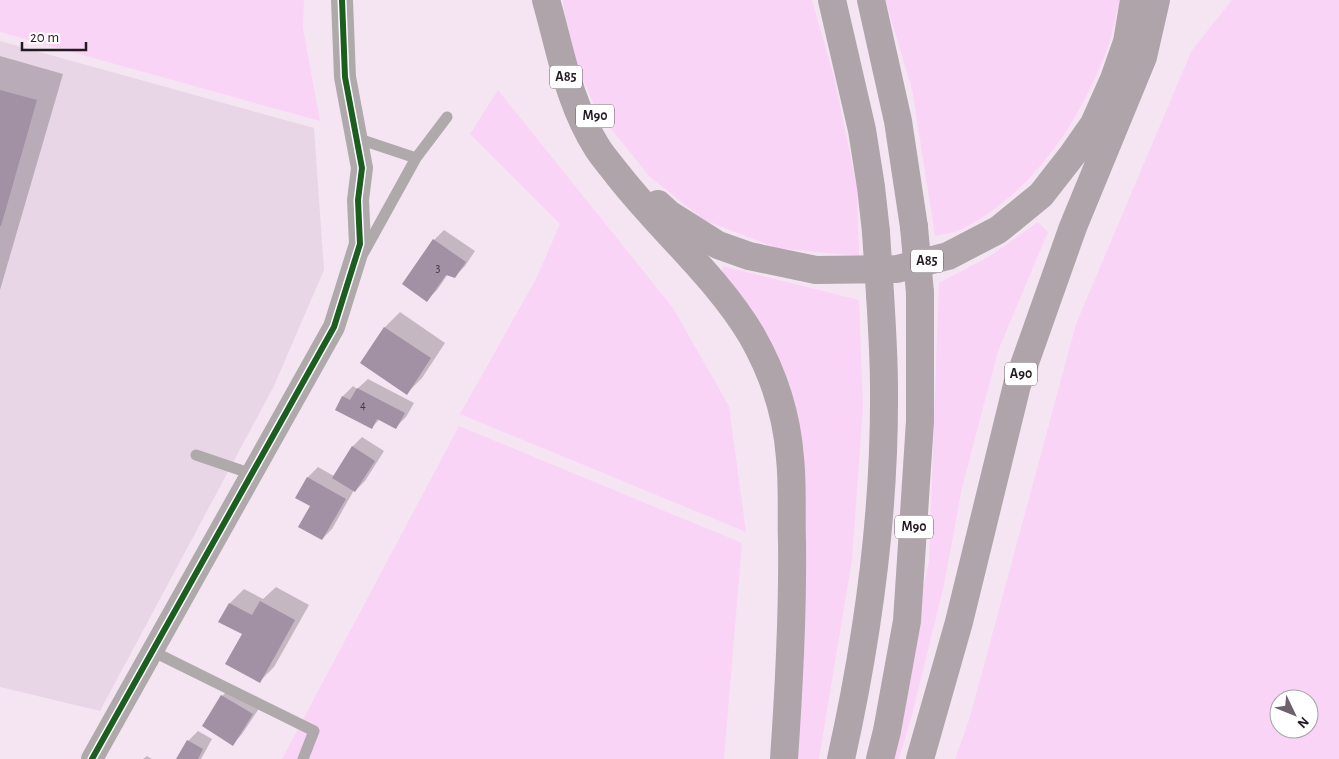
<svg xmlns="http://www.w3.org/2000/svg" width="1339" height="759" viewBox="0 0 1339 759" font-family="'Alegreya Sans',sans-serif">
  <rect width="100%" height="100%" fill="#f5e5f3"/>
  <path fill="#e8d6e6" d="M0 41 314 128 324 270 274 386 100 711 0 687Z"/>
  <path fill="#fad4f6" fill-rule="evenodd" d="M0 0H304L303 28 320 121 0 32Z
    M563 0H812L834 77 857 187 859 256 777 248 704 220 649 176 597 111 576 64 563 5Z
    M885 0H1120C1115 18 1112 38 1105 55 1077 125 1033 192 964 228 956 233 944 234 935 236L912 89Z
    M1232 0H1339V759H955L970 717 1076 324 1192 50ZM1279 699H1309V729H1279Z
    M498 90 673 308 729 406 746 532 460 414 536 279 560 224 470 134Z
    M1038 222 1048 232 998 351 962 488 944 585 912 715 899 759H886L929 561 939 283 990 256Z
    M723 266 859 300 863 407 852 560 819 759H792L789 410 720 281Z
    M459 426 742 543 724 759H282Z"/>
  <path fill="#0003" d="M0 56 63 74 0 290Z
    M444 230 475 251 465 266 455 276 448 274 437 290 427 300 404 284 434 240Z
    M400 312 445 343 422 378 407 393 361 363 385 327Z
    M368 379 414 403 406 417 396 427 380 419 371 428 337 409 343 396 353 386 357 389Z
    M362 437 384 451 365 481 355 491 354 490 332 529 322 539 311 506 297 497 308 477 318 467 334 476 352 447Z
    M276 587 309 605 274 667 259 682 243 634 230 603 244 589 263 599Z
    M232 686 262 704 242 734 233 744 203 726 222 696Z
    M198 731 212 739 201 759H178L188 741Z
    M147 756 152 759H143Z"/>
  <path fill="#a290a4" d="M0 90 37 100 1 226H0Z
    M433 239 466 262 455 278 446 275 427 302 402 284Z
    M384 327 431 358 407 395 360 363Z
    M357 388 405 413 396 429 377 419 372 429 335 410 342 396 350 400Z
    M352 446 375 461 355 492 332 478Z
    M307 477 346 499 322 540 298 527 310 506 295 498Z
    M260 601 295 620 260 683 225 664 242 634 218 622 229 603 252 615Z
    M221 695 253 714 233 746 202 726Z
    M187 740 203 749 198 759H176Z"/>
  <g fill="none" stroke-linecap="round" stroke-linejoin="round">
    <path stroke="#afa9ab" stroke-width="11" d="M356 138 416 158
      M364 252 416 158 447 117
      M196 455 252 474
      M152 651 314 731 303 759"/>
    <path stroke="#afa9ab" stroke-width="22" d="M92 759 334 327 360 244 358 200 362 168 345 77 342 0"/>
    <path stroke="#afa4aa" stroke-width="28" d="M546 0C561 52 568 102 598 149 604 158 612 167 618 175 660 229 718 278 752 336 773 373 787 416 790 458 793 486 791 514 792 542 793 615 789 687 784 759
      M832 0 862 130 871 187 876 232
      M871 0 898 121 914 227
      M658 204 669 214 718 245 749 256 816 270 897 269 948 256 998 230 1041 195 1073 154 1094 124 1114 79 1127 42 1134 0
      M841 759C868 638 885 514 884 389 884 358 882 326 880 294
      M880 759 887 731 907 621 920 421V293
      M920 759 959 622 1017 385 1073 227 1143 57 1156 0"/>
    <path stroke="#afa4aa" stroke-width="28" d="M914 227 920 293
      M876 232 880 294"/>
    <defs>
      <path id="cycleway" d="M92 759 334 327 360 244 358 200 362 168 345 77 342 0"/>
    </defs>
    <use href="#cycleway" stroke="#fff" stroke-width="9"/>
    <use href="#cycleway" stroke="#1b5e20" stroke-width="6"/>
  </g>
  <g text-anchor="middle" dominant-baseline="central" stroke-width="5" stroke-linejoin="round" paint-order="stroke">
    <g font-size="12" fill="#443843">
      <text x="438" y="268">3</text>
      <text x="363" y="405">4</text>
    </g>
    <g fill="#fff" stroke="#665f65" stroke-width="1">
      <rect x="550" y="65.5" width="32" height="23" rx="4"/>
      <rect x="576" y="104.5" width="38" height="23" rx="4"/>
      <rect x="911" y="249.5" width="32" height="23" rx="4"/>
      <rect x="1005" y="362.5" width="32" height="23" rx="4"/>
      <rect x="895" y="515.5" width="38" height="23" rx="4"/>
    </g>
    <g font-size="14" font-weight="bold" fill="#241a23">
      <text x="566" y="77">A85</text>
      <text x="595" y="116">M90</text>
      <text x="927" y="261">A85</text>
      <text x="1021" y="374">A90</text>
      <text x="914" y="527">M90</text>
    </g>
  </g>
  <g transform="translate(1294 714) rotate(133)"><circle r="24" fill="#ffffff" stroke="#a7a3a7"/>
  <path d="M0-4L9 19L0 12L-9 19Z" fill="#6d616c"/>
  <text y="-8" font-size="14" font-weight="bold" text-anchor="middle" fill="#241a23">N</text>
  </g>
  <path d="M22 42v8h64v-8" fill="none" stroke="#241a23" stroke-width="2.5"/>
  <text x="30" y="42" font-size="15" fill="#241a23" stroke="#ffffff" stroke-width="4" paint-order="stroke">20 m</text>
</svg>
